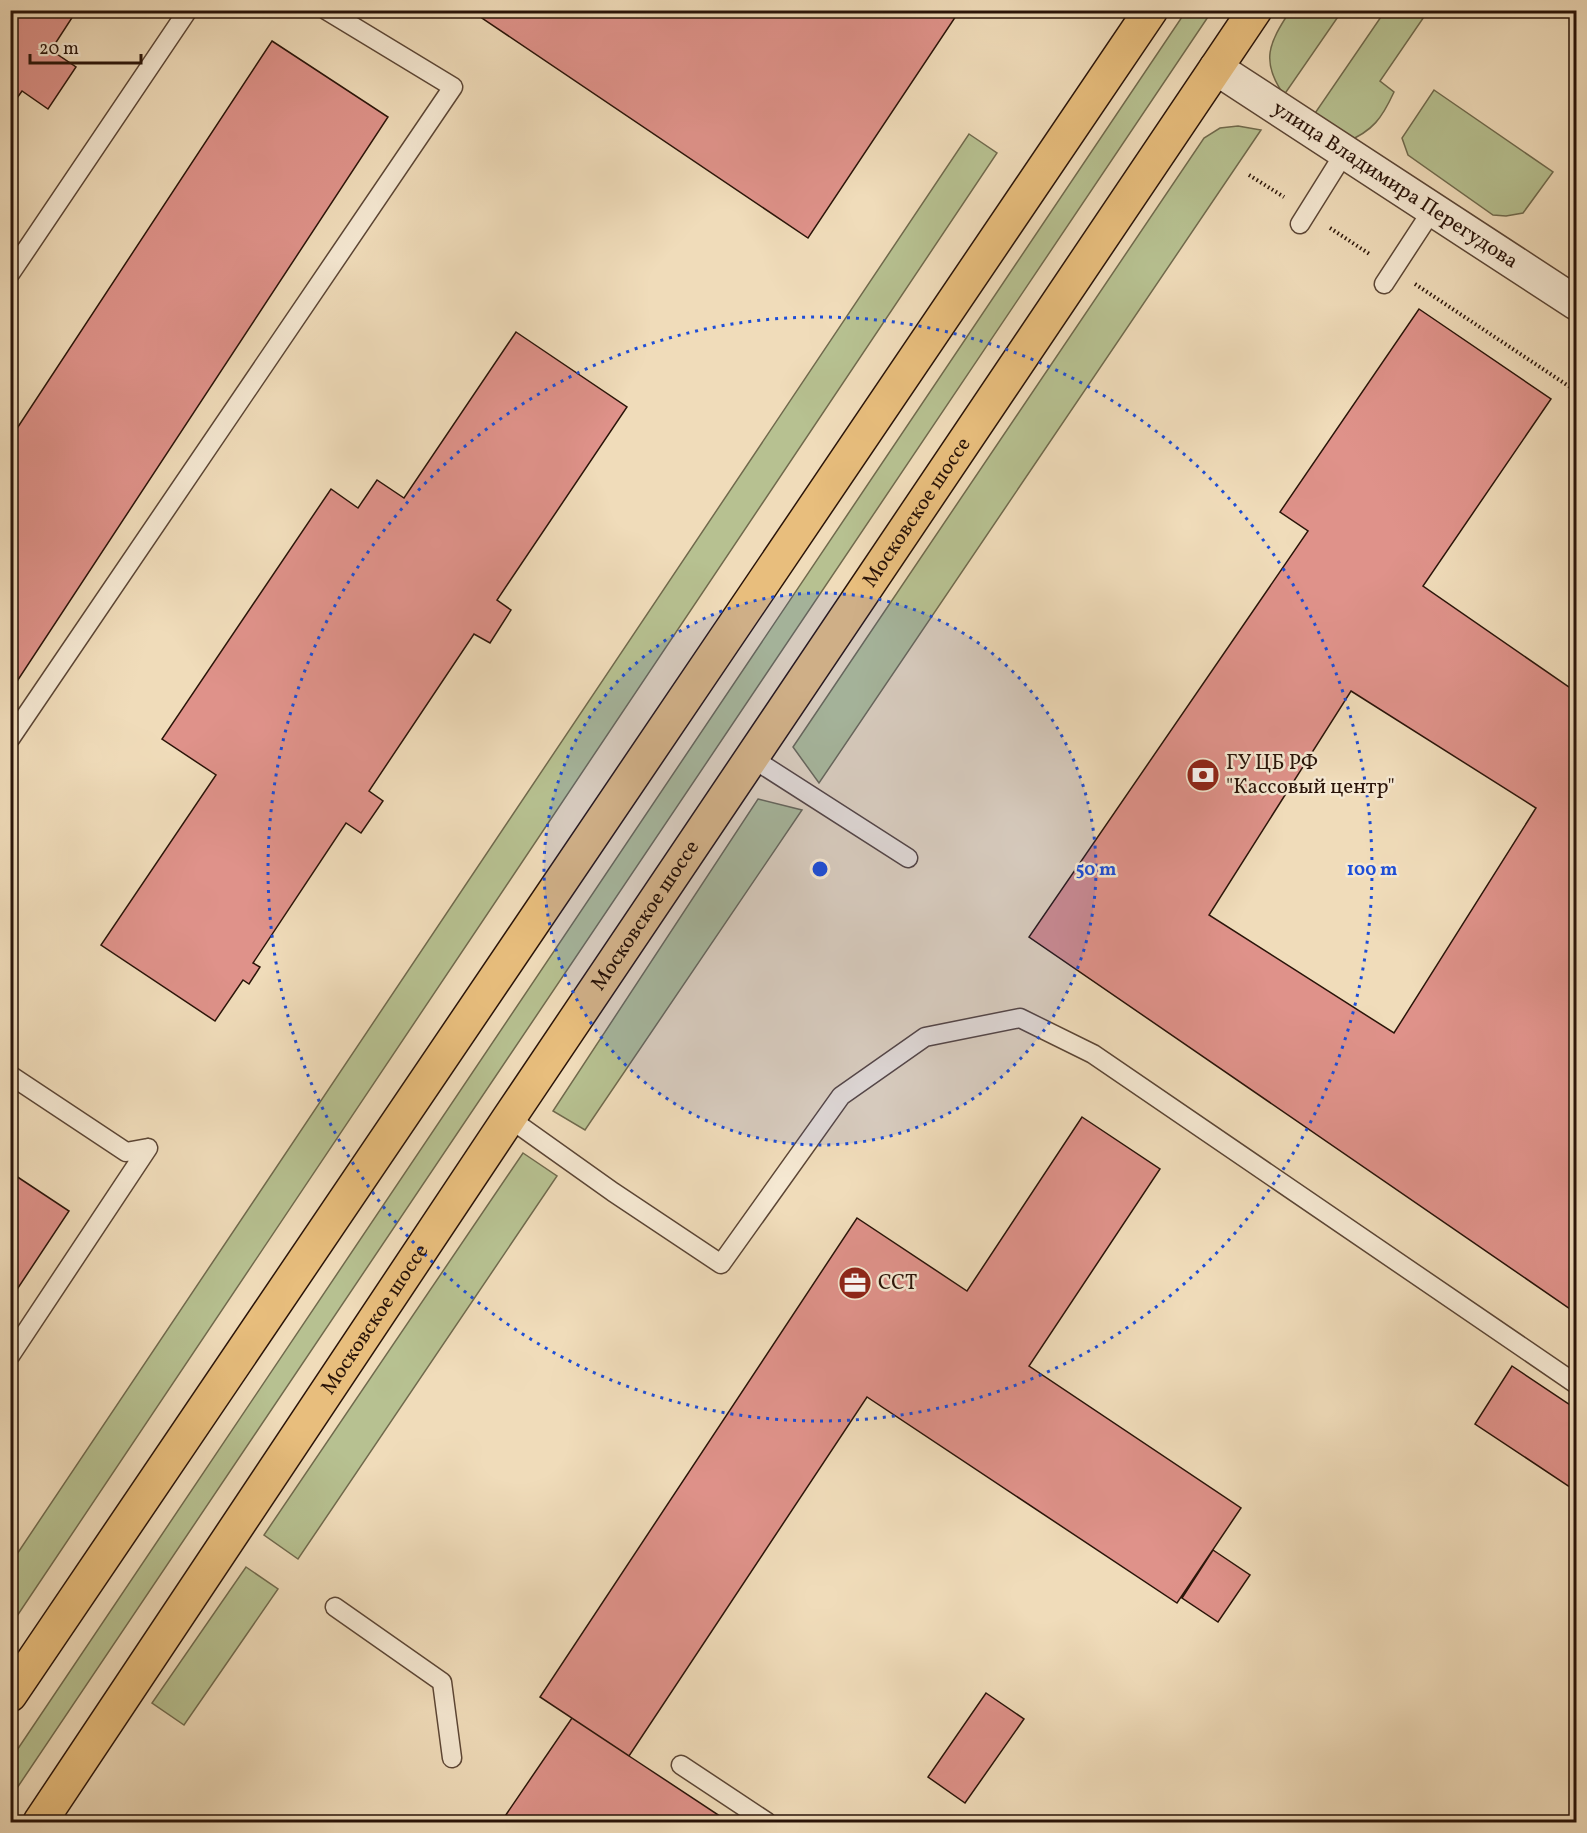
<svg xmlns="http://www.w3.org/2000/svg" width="1587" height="1833" viewBox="0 0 1587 1833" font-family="Vollkorn,serif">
  <rect width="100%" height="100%" fill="#f0dcba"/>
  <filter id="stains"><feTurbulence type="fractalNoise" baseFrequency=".00333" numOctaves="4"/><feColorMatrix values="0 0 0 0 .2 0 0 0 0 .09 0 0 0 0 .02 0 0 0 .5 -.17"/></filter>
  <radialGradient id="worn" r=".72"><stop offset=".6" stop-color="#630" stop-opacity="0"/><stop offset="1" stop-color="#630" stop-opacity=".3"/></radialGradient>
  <path fill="#b7c191" stroke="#706a4d" stroke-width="1.5" d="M1186 11H1212L11 1797V1759Z
    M1290 11H1342L1284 95C1260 61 1269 43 1290 11Z
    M1385 11H1428L1380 81 1394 92C1382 118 1373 131 1346 142L1311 119Z
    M1434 90 1553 172 1523 213 1506 216 1493 215 1408 155 1402 138Z
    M1238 126 1261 130 819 783 793 747 1204 138 1220 128Z
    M969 134 997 153 11 1625V1563Z
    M758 799 802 810 585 1130 553 1111Z
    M523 1153 557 1176 298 1559 264 1535Z
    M246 1567 278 1589 184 1725 152 1703Z"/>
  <path fill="#df928a" stroke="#2a1409" stroke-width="1.5" fill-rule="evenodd" d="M10 10H77L51 50 76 67 48 109 22 91 10 108Z
    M470 10H960L808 238Z
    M272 41 388 117 10 692V439Z
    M1419 309 1551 399 1423 586 1576 692V1313L1029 937 1308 531 1280 512ZM1351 691 1536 808 1394 1033 1209 915Z
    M516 332 627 407 497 600 511 610 490 643 474 634 369 791 383 801 361 833 346 823 253 963 260 967 249 984 243 980 215 1021 101 945 216 775 162 739 331 489 358 508 377 480 404 498Z
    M1082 1117 1160 1169 1029 1366 1241 1508 1177 1603 867 1397 629 1756 540 1697 857 1218 967 1291Z
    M10 1172 69 1211 10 1300Z
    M1512 1366 1576 1409V1491L1475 1424Z
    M1213 1550 1250 1575 1218 1622 1182 1598Z
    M986 1693 1024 1719 965 1803 928 1777Z
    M572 1718 629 1756 729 1822H501Z"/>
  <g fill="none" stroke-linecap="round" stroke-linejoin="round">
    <defs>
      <path id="lane" d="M1300 224 1345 152
        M10 274 188 10
        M1384 284 1433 209
        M10 739 453 87 326 10
        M752 758 908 858
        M10 1075 126 1152 148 1148
        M509 1118 613 1192 721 1264 841 1096 925 1037 1020 1018 1093 1054 1576 1384
        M10 1356 148 1148
        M335 1607 442 1682 452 1758
        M681 1765 767 1822"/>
      <g id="street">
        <path id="s1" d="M1216 68 1576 303"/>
      </g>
      <g id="primary">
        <path d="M10 1695 1151 10"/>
        <path id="s2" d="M40 1822 509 1118 1255 10"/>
      </g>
    </defs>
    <use href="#lane" stroke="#5c4635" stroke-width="21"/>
    <use href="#street" stroke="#5c4635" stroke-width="36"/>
    <use href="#primary" stroke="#2a1409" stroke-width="36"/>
    <path stroke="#2a1409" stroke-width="4" stroke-dasharray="1.5 3" stroke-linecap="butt" d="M1249 175 1284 197
      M1330 228 1371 255
      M1415 284 1576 391"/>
    <use href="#lane" stroke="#f5e8d2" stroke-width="18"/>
    <use href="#street" stroke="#f5e8d2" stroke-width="33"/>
    <use href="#primary" stroke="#e8be7d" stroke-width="33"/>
  </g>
  <circle cx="820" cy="869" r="276" fill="#1d4ed8" fill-opacity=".12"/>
  <g fill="none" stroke="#1d4ed8" stroke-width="3" stroke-dasharray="3 6">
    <circle cx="820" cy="869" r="276"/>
    <circle cx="820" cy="869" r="552"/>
  </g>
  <defs>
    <symbol id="bank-disc" viewBox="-11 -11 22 22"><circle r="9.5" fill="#8f2418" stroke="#f5e8d2"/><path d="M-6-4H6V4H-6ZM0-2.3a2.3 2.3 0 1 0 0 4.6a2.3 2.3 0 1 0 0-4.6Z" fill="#fff"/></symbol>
    <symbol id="office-disc" viewBox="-11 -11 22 22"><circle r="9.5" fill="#8f2418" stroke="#f5e8d2"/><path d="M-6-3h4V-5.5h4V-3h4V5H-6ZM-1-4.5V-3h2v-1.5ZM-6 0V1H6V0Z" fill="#fff"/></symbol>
  </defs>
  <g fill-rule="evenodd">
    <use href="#bank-disc" x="1184" y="756" width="38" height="38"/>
    <use href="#office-disc" x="836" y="1264" width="38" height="38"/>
  </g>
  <g text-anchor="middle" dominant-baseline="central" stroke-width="5" stroke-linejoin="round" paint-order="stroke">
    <g font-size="21" fill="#2a1409" stroke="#f5e8d2">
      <text stroke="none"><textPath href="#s1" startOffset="214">улица Владимира Перегудова</textPath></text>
      <text stroke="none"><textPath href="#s2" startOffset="1576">Московское шоссе</textPath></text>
      <text stroke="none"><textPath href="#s2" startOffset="1090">Московское шоссе</textPath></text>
      <text stroke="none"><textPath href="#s2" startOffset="604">Московское шоссе</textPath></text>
    </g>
    <g font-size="21" fill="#2a1409" stroke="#f5e8d2" text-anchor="start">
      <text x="1226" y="763">ГУ ЦБ РФ<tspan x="1226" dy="24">"Кассовый центр"</tspan></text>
      <text x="878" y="1283">ССТ</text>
    </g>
  </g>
  <circle cx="820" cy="869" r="9" fill="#1d4ed8" stroke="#f5e8d2" stroke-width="3"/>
  <g font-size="18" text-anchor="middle" font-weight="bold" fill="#1d4ed8" stroke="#f5e8d2" stroke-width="5" stroke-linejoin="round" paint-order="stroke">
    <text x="1096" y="875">50 m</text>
    <text x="1372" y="875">100 m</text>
  </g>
  <rect width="1587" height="1833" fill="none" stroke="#f0dcba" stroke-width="36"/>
  <rect x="12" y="12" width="1563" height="1809" fill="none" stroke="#2a1409" stroke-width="3"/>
  <rect x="18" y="18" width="1551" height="1797" fill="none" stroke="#2a1409" stroke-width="1.5"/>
  <path d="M30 54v9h111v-9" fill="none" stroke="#2a1409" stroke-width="3"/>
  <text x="39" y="54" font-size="18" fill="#2a1409" stroke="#f5e8d2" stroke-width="4.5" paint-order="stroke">20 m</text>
  <rect width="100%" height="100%" filter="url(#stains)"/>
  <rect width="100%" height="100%" fill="url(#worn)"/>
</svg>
